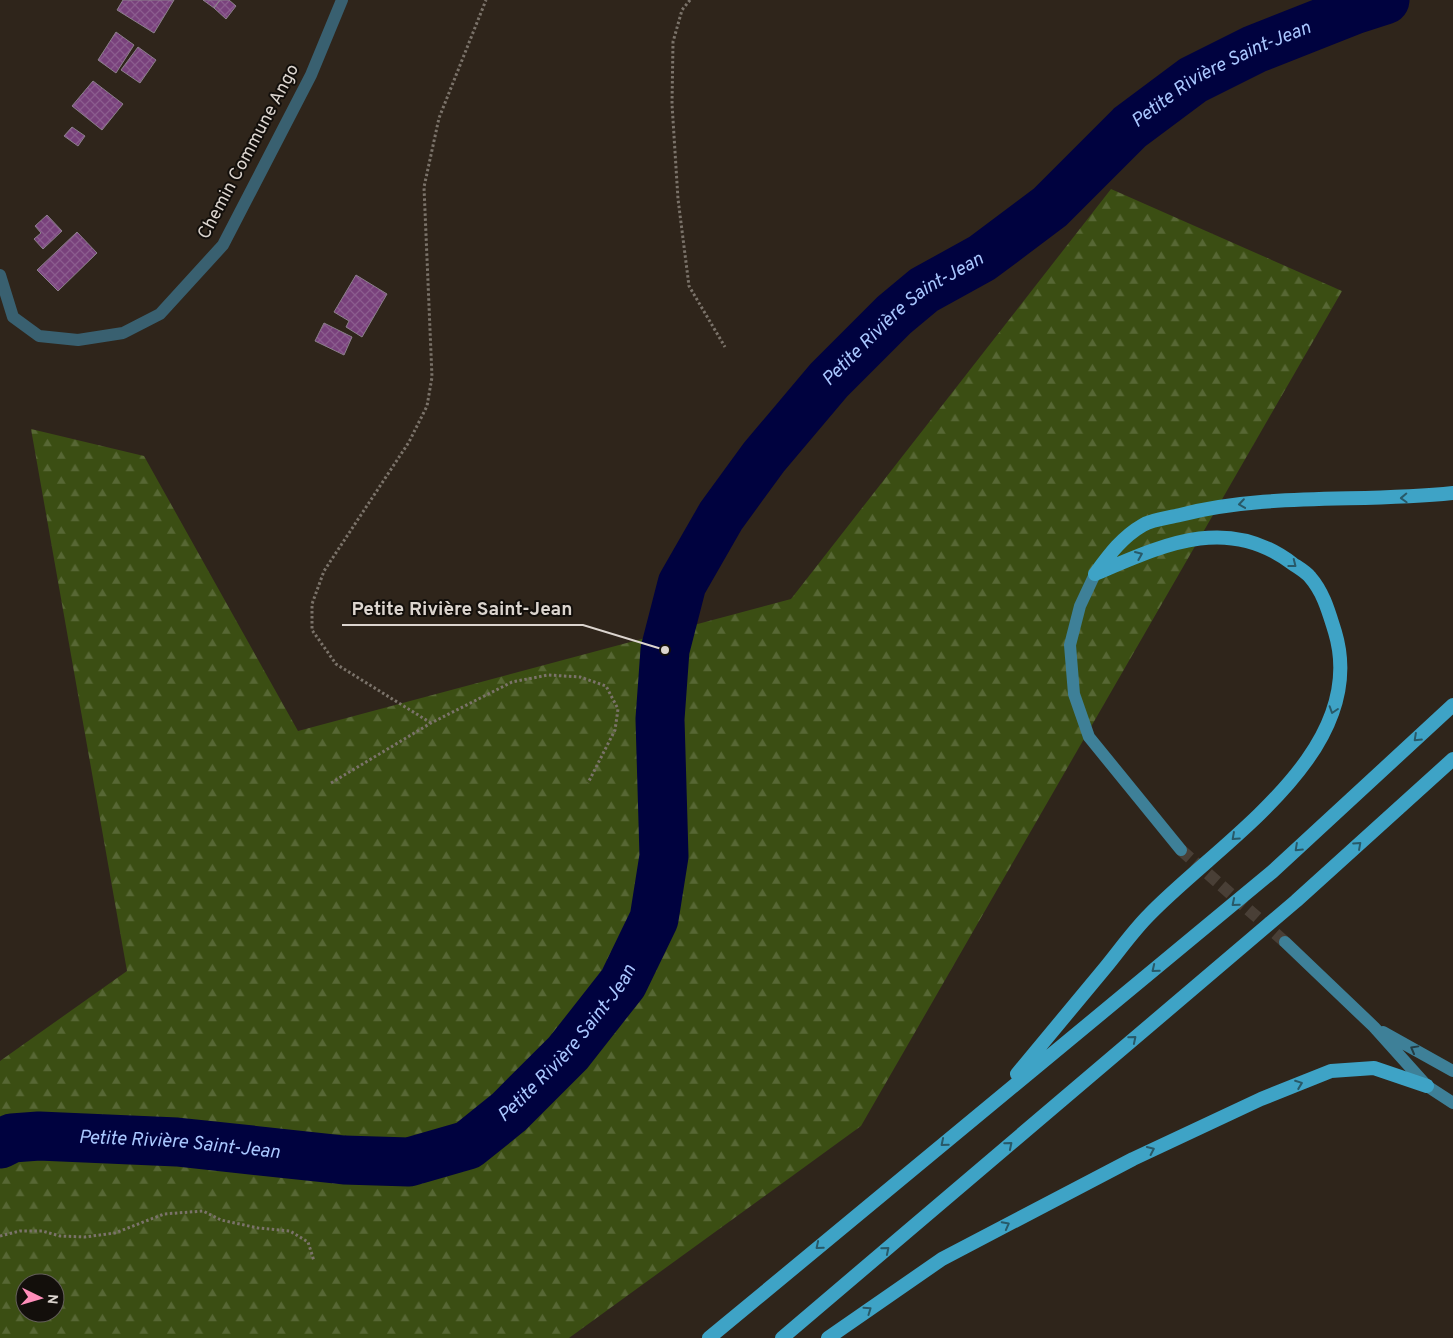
<svg xmlns="http://www.w3.org/2000/svg" width="1453" height="1338" viewBox="0 0 1453 1338" font-family="Overpass,sans-serif">
  <defs>
    <pattern id="forest-firs" width="22" height="20" patternUnits="userSpaceOnUse" patternTransform="scale(1.25)"><rect width="22" height="20" fill="#3b4e13"/><path d="M5 1l3.5 6h-7zM16 11l3.5 6h-7z" fill="#576734"/></pattern>
    <pattern id="building-cross-hatch" width="8" height="8" patternUnits="userSpaceOnUse" patternTransform="scale(1.25)"><rect width="8" height="8" fill="#79417c"/><path d="M0 0l8 8M0 8l8-8" fill="none" stroke="#8b5c8e"/></pattern>
  </defs>
  <rect width="100%" height="100%" fill="#2f251b"/>
  <path fill="url(#forest-firs)" fill-rule="evenodd" d="M1111 189 1342 291 861 1126 569 1338H0V1061L127 971 31 429 144 456 298 731 791 599ZM25 1283H55V1313H25Z"/>
  <g fill="none" stroke-linecap="round" stroke-linejoin="round">
    <path stroke="#00023f" stroke-width="49" id="s1" d="M0 1144 12 1138 39 1136 177 1142 344 1160 409 1162 468 1145 509 1112 568 1053 623 983 654 919 664 856 660 719 665 650 682 584 721 516 764 457 829 380 894 315 924 290 982 258 1050 207 1130 127 1193 80 1255 49 1354 10 1385 0"/>
  </g>
  <path fill="url(#building-cross-hatch)" stroke="#8c808c" d="M123 0H174L154 33 117 10Z
    M203 0H220L214 8Z
    M220 0H229L236 6 226 19 214 8Z
    M116 32 134 45 116 73 98 60Z
    M138 47 156 60 140 83 121 70Z
    M93 81 123 104 102 130 72 106Z
    M72 127 85 136 78 146 64 136Z
    M47 215 62 231 43 249 34 239 41 233 35 226Z
    M77 232 97 253 58 291 37 270Z
    M356 275 387 294 362 337 346 327 349 321 334 312Z
    M324 323 352 337 344 355 315 341Z"/>
  <g fill="none" stroke-linecap="round" stroke-linejoin="round">
    <path stroke="#493f36" stroke-width="12" stroke-dasharray="12 6" stroke-linecap="butt" d="M1181 850 1285 942"/>
    <path stroke="#7b736a" stroke-width="3" stroke-dasharray="2.5 2.5" stroke-linecap="butt" d="M690 0 682 10 673 42 672 104 678 199 689 286 725 347
      M431 723 336 664 312 630V604L324 571 409 442 427 406 432 377 424 187 439 118 486 0
      M331 783 431 723 512 682 548 675 580 677 606 686 618 709 615 730 588 783
      M0 1236 20 1231H42L60 1236 85 1237 115 1233 164 1214 203 1211 221 1220 258 1228 290 1231 308 1242 314 1261"/>
    <path stroke="#396070" stroke-width="12" d="M0 275 13 317 39 336 78 340 123 333 160 314 223 245 311 75 342 0"/>
    <path stroke="#3e8098" stroke-width="12" d="M1095 574 1080 606 1070 645 1074 694 1089 737 1181 850
      M1285 942 1374 1027 1427 1086 1453 1103
      M1383 1032 1453 1071"/>
    <path stroke="#3ea3c6" stroke-width="14" d="M1095 574C1109 555 1122 537 1143 525 1153 519 1168 518 1180 515 1269 492 1362 503 1453 493
      M1017 1074C1046 1039 1075 1004 1105 968 1119 951 1133 931 1149 915 1219 842 1371 752 1335 632 1329 613 1324 593 1310 577 1306 572 1299 568 1293 564 1227 513 1161 546 1095 574
      M709 1338 1272 872 1453 705
      M782 1338 1296 901 1453 759
      M828 1338 942 1259 1133 1159 1261 1099 1331 1071 1374 1068 1427 1086"/>
  </g>
  <defs><path id="oneway-chevron" d="M-2-3.5L2.5 0L-2 3.5" fill="none" stroke-width="1.6" stroke-linecap="round" stroke-linejoin="round" transform="scale(1.25)"/></defs>
  <g stroke="#285968">
    <use href="#oneway-chevron" transform="translate(1404 498) rotate(178)"/>
    <use href="#oneway-chevron" transform="translate(1242 504) rotate(172)"/>
    <use href="#oneway-chevron" transform="translate(1139 555) rotate(-23)"/>
    <use href="#oneway-chevron" transform="translate(1293 564) rotate(38)"/>
    <use href="#oneway-chevron" transform="translate(1333 710) rotate(108)"/>
    <use href="#oneway-chevron" transform="translate(1417 738) rotate(137)"/>
    <use href="#oneway-chevron" transform="translate(1235 837) rotate(138)"/>
    <use href="#oneway-chevron" transform="translate(1358 845) rotate(-42)"/>
    <use href="#oneway-chevron" transform="translate(1298 848) rotate(137)"/>
    <use href="#oneway-chevron" transform="translate(1235 903) rotate(140)"/>
    <use href="#oneway-chevron" transform="translate(1155 969) rotate(141)"/>
    <use href="#oneway-chevron" transform="translate(1133 1039) rotate(-40)"/>
    <use href="#oneway-chevron" transform="translate(1299 1084) rotate(-21)"/>
    <use href="#oneway-chevron" transform="translate(944 1143) rotate(140)"/>
    <use href="#oneway-chevron" transform="translate(1009 1145) rotate(-40)"/>
    <use href="#oneway-chevron" transform="translate(1151 1150) rotate(-25)"/>
    <use href="#oneway-chevron" transform="translate(1006 1225) rotate(-28)"/>
    <use href="#oneway-chevron" transform="translate(819 1246) rotate(140)"/>
    <use href="#oneway-chevron" transform="translate(886 1250) rotate(-40)"/>
    <use href="#oneway-chevron" transform="translate(868 1310) rotate(-35)"/>
  </g>
  <use stroke="#243c43" href="#oneway-chevron" transform="translate(1414 1049) rotate(-151)"/>
  <g text-anchor="middle" dominant-baseline="central" stroke-width="4" stroke-linejoin="round" paint-order="stroke">
    <g font-size="18" fill="#dcd5cf" stroke="#130f0b">
      <text transform="translate(249 152) rotate(-62)">Chemin Commune Ango</text>
    </g>
    <g font-size="19" font-style="italic" fill="#a9c7ff" stroke="#130f0b">
      <text stroke="none"><textPath href="#s1" startOffset="1861">Petite Rivière Saint-Jean</textPath></text>
      <text stroke="none"><textPath href="#s1" startOffset="1456">Petite Rivière Saint-Jean</textPath></text>
      <text stroke="none"><textPath href="#s1" startOffset="616">Petite Rivière Saint-Jean</textPath></text>
      <text stroke="none"><textPath href="#s1" startOffset="181">Petite Rivière Saint-Jean</textPath></text>
    </g>
  </g>
  <path fill="none" stroke="#dcd5cf" stroke-width="2" d="M665 650L583 625H342"/>
  <circle fill="#dcd5cf" stroke="#130f0b" stroke-width="2" cx="665" cy="650" r="5"/>
  <g font-size="19" text-anchor="middle" font-weight="bold" fill="#dcd5cf" stroke="#130f0b" stroke-width="4" stroke-linejoin="round" paint-order="stroke">
    <text x="462" y="615">Petite Rivière Saint-Jean</text>
  </g>
  <g transform="translate(40 1298) rotate(95)"><circle r="24" fill="#130f0b" stroke="#635e59"/>
  <path d="M0-4L9 19L0 12L-9 19Z" fill="#ff8eba"/>
  <text y="-8" font-size="14" font-weight="bold" text-anchor="middle" fill="#dcd5cf">N</text>
  </g>
</svg>
